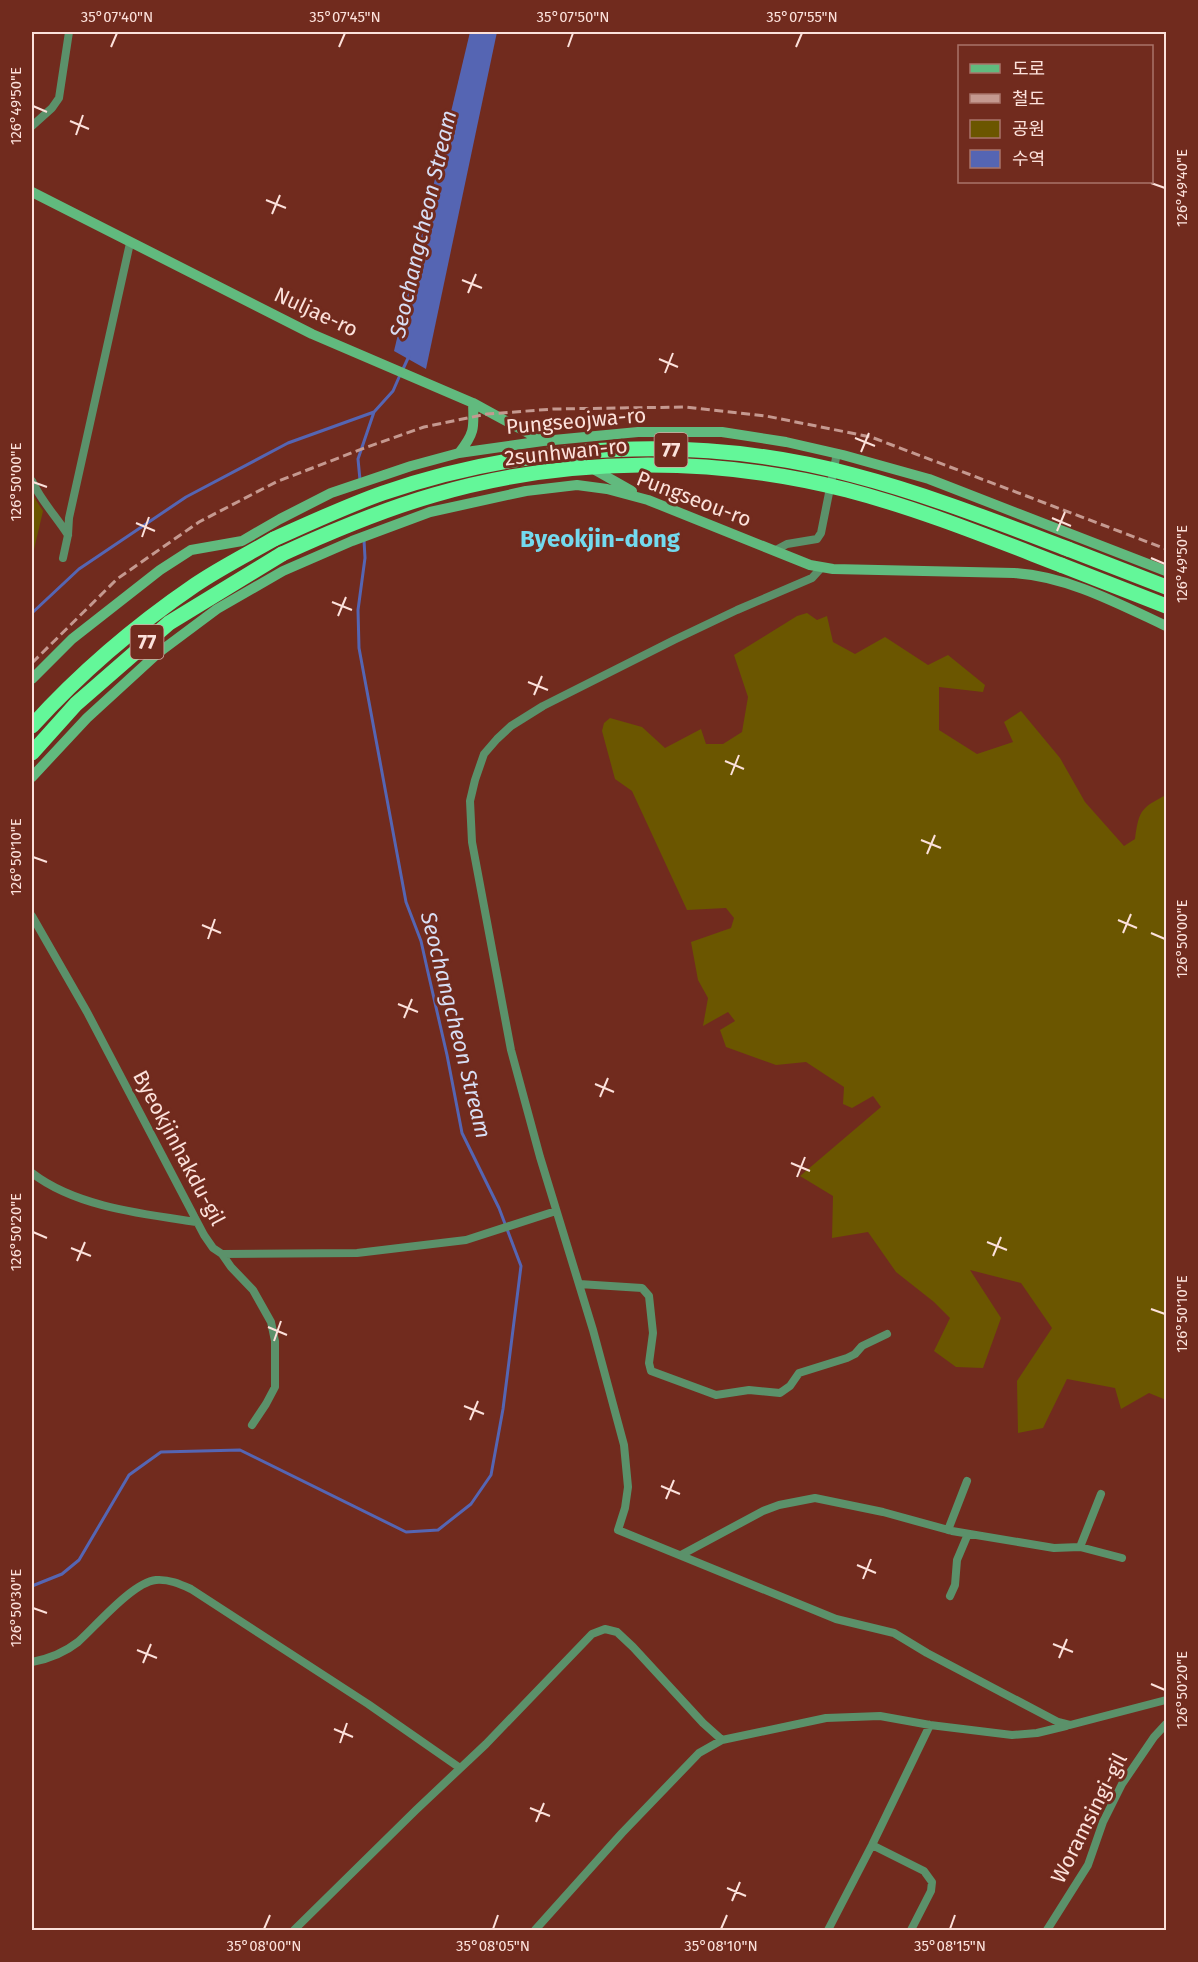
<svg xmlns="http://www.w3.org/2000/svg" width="1198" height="1962" viewBox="0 0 1198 1962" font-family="'Fira Sans','Noto Sans KR',sans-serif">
  <rect width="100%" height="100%" fill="#712b1e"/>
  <path fill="#6b5600" d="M32 494 43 511 32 558Z
    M807 613 817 620 827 616 833 642 855 654 885 637 928 665 948 655 985 685 983 692 939 687V730L977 754 1013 742 1004 722 1021 711 1060 758 1085 802 1124 846 1135 839C1139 810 1141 808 1166 795V1400L1149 1393 1121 1409 1115 1388 1067 1379 1043 1428 1018 1433 1017 1381 1052 1328 1021 1283 970 1270 1001 1318 983 1368 956 1367 934 1351 950 1318 934 1302 896 1272 868 1232 832 1238 833 1196 800 1176 881 1107 873 1096 852 1108 843 1104 844 1087 806 1062 776 1065 726 1047 720 1030 735 1021 728 1012 703 1026 708 998 698 980 691 942 731 928 734 918 726 908 687 910 632 791 615 779 602 731 604 723 610 718 642 727 665 748 701 729 706 744H723L742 732 748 697 734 655 797 616Z"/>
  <path fill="#5565b3" d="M470 32H497L426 369 394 351Z"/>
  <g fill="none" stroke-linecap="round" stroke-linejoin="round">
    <path stroke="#5565b3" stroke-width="3" d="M403 369 409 356
      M360 480 358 459 374 412 393 391 400 375
      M32 613 79 569 186 497 288 443 374 412
      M32 1586 62 1574 79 1560 129 1475 161 1452 240 1450 406 1532 438 1530 471 1504 491 1475 503 1409 521 1266 499 1208 462 1133 447 1055 427 968 421 941 406 902 359 648 358 610 365 558 364 540"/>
    <path stroke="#5b916a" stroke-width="8" d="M32 126 52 108 59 98 69 32
      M32 481C41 501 56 516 68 535
      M774 551 787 544 817 539 821 533 837 453
      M63 558 68 535 69 518 130 243
      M822 567 812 578 737 610 674 640 543 706 511 726 497 739 484 754 475 780 470 801 472 842 511 1050 540 1157 593 1330 624 1445 628 1487 625 1508 618 1530 836 1619 894 1633 927 1653 1058 1722 1070 1725 1166 1700
      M32 916 87 1012 204 1235 213 1248 222 1254 231 1267 253 1290 271 1322 275 1341V1387L266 1404 252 1425
      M32 1173C76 1207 143 1214 197 1222
      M222 1254 357 1253 466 1240 556 1211
      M579 1284 642 1288 649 1296 653 1333 649 1363 651 1371 716 1395 749 1390 780 1393 790 1386 799 1373 847 1358 855 1354 862 1346 887 1334
      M948 1530 967 1481
      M1080 1547 1101 1494
      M681 1555 763 1511 779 1505 815 1498 883 1512 952 1531 1054 1548 1080 1547 1122 1558
      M950 1596 955 1585 957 1560 968 1534
      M32 1662C48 1659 64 1653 78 1642 96 1626 133 1582 156 1580 169 1579 180 1584 191 1589L368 1704 460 1768
      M872 1845 924 1871 932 1882 931 1891 911 1930
      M294 1930 416 1810 486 1744 592 1634 605 1629 617 1632 633 1647 703 1723 722 1740
      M535 1930 622 1833 699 1753 722 1740 826 1718 880 1716 930 1725 1012 1735 1037 1733 1066 1726
      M828 1930 872 1845 930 1725
      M1047 1930 1088 1865 1103 1822 1122 1784 1154 1737 1166 1724"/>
    <path stroke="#61ba7e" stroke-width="10" d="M32 192 312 334 473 403 543 441
      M459 453C475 433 474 428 473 403
      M565 453 632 491
      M32 679 72 639 160 570 191 550 242 541 280 519 331 493 411 466 459 453 543 441 638 432H722L786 442 843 455 929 479 1166 571
      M32 777 87 718 158 653 217 609 283 571 352 541 430 512 526 491 577 485 607 489 648 500 810 565 833 569 1014 573C1067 576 1119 604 1166 626"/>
    <path stroke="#63f799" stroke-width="15" d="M1068 549 1166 587
      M1061 565 1166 606
      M32 726C80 673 135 626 195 585 220 568 248 554 274 539
      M32 753 76 704 169 623 282 554"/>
    <path stroke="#c59990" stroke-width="3" stroke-dasharray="9 4.5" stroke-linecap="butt" d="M32 663 117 579 199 522 276 482 367 447 424 427 487 414 554 409 686 407 766 416 871 437 1166 549"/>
    <path stroke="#63f799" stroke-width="15" d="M274 539C310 523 346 506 383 493 532 442 701 434 853 475 926 494 997 522 1068 549
      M282 554C332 531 382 510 434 495 567 456 714 456 847 490 920 509 991 538 1061 565"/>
  </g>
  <path fill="none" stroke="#fce1db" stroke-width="2" d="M111 47 117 33M339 47 345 33M568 47 573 33M796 47 802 33M33 106 47 112M70 121 89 129M76 135 83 115M1151 183 1165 188M266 200 286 208M272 214 280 195M462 280 482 288M468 293 476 274M659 359 678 367M665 373 673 353M855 438 875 446M861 452 869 433M33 482 47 487M1052 518 1071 526M136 523 155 531M1057 531 1065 512M142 537 149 517M1151 558 1165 564M332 602 352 610M338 616 346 597M528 682 548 690M534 695 542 676M725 761 744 769M731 775 739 755M921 840 941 848M927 854 935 835M33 857 47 862M1118 920 1137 928M202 925 221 933M1123 933 1131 914M1151 933 1165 939M208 939 215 919M398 1004 418 1012M404 1018 412 999M595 1084 614 1092M600 1097 608 1078M791 1163 810 1171M797 1177 805 1157M33 1232 47 1238M987 1242 1007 1250M71 1248 91 1256M993 1256 1001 1237M77 1261 85 1242M1151 1309 1165 1314M268 1327 287 1335M274 1341 281 1321M464 1406 484 1414M470 1420 478 1401M661 1486 680 1494M666 1499 674 1480M857 1565 876 1573M863 1579 871 1559M33 1608 47 1613M1053 1644 1073 1652M137 1650 157 1658M1059 1658 1067 1639M143 1663 151 1644M1151 1684 1165 1690M334 1729 353 1737M340 1743 347 1723M530 1808 550 1816M536 1822 544 1803M727 1888 746 1896M732 1901 740 1882M264 1929 270 1915M493 1929 498 1915M721 1929 727 1915M950 1929 955 1915"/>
  <g text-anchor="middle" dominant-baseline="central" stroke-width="6" stroke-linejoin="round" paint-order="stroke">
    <g fill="#712b1e" stroke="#d2aaa2" stroke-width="1.5">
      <rect x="654.5" y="433" width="33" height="34" rx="4.5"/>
      <rect x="130.5" y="625" width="33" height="34" rx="4.5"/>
    </g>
    <g font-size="20" font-weight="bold" fill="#fce1db">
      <text x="671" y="450">77</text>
      <text x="147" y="642">77</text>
    </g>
    <g font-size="21" fill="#fce1db" stroke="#712b1e">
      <text transform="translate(316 312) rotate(25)">Nuljae-ro</text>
      <text transform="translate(576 421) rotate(-5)">Pungseojwa-ro</text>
      <text transform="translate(566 452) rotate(-6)">2sunhwan-ro</text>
      <text transform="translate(694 499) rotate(21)">Pungseou-ro</text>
      <text transform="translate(179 1148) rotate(62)">Byeokjinhakdu-gil</text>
      <text transform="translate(1089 1818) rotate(-63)">Woramsingi-gil</text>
    </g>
    <g font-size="22" font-style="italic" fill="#d8def4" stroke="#712b1e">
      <text transform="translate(423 224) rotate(-77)">Seochangcheon Stream</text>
      <text transform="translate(456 1025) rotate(76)">Seochangcheon Stream</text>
    </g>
    <g font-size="24" font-weight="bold" fill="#73daef" stroke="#712b1e">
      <text x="600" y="539">Byeokjin-dong</text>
    </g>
  </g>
  <rect width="1198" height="1962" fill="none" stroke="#712b1e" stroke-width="66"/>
  <rect x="958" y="45" width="195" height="138" fill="#712b1e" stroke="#a9746a" stroke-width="1.5"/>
  <rect x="970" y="64" width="30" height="9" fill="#61ba7e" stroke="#a9746a" stroke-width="1.5"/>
  <text x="1012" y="75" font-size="18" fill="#fce1db">도로</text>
  <rect x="970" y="94" width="30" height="9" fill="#c59990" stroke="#a9746a" stroke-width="1.5"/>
  <text x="1012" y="105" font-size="18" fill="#fce1db">철도</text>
  <rect x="970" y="120" width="30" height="18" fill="#6b5600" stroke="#a9746a" stroke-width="1.5"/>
  <text x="1012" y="135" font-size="18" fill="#fce1db">공원</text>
  <rect x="970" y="150" width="30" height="18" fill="#5565b3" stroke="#a9746a" stroke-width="1.5"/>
  <text x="1012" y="165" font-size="18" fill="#fce1db">수역</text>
  <rect x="33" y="33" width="1132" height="1896" fill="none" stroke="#fce1db" stroke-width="2"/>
  <g font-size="15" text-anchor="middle" fill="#fce1db">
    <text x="117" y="22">35°07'40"N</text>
    <text x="345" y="22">35°07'45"N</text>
    <text x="573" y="22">35°07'50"N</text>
    <text x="802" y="22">35°07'55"N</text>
    <text transform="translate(16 106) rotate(-90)" y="5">126°49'50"E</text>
    <text transform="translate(1182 188) rotate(-90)" y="5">126°49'40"E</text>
    <text transform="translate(16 482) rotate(-90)" y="5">126°50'00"E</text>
    <text transform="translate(1182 564) rotate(-90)" y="5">126°49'50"E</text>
    <text transform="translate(16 857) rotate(-90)" y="5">126°50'10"E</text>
    <text transform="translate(1182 939) rotate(-90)" y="5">126°50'00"E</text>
    <text transform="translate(16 1232) rotate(-90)" y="5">126°50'20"E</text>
    <text transform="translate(1182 1314) rotate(-90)" y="5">126°50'10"E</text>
    <text transform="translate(16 1608) rotate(-90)" y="5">126°50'30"E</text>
    <text transform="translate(1182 1690) rotate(-90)" y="5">126°50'20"E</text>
    <text x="264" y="1951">35°08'00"N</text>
    <text x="493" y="1951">35°08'05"N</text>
    <text x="721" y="1951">35°08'10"N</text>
    <text x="950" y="1951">35°08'15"N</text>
  </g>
</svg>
